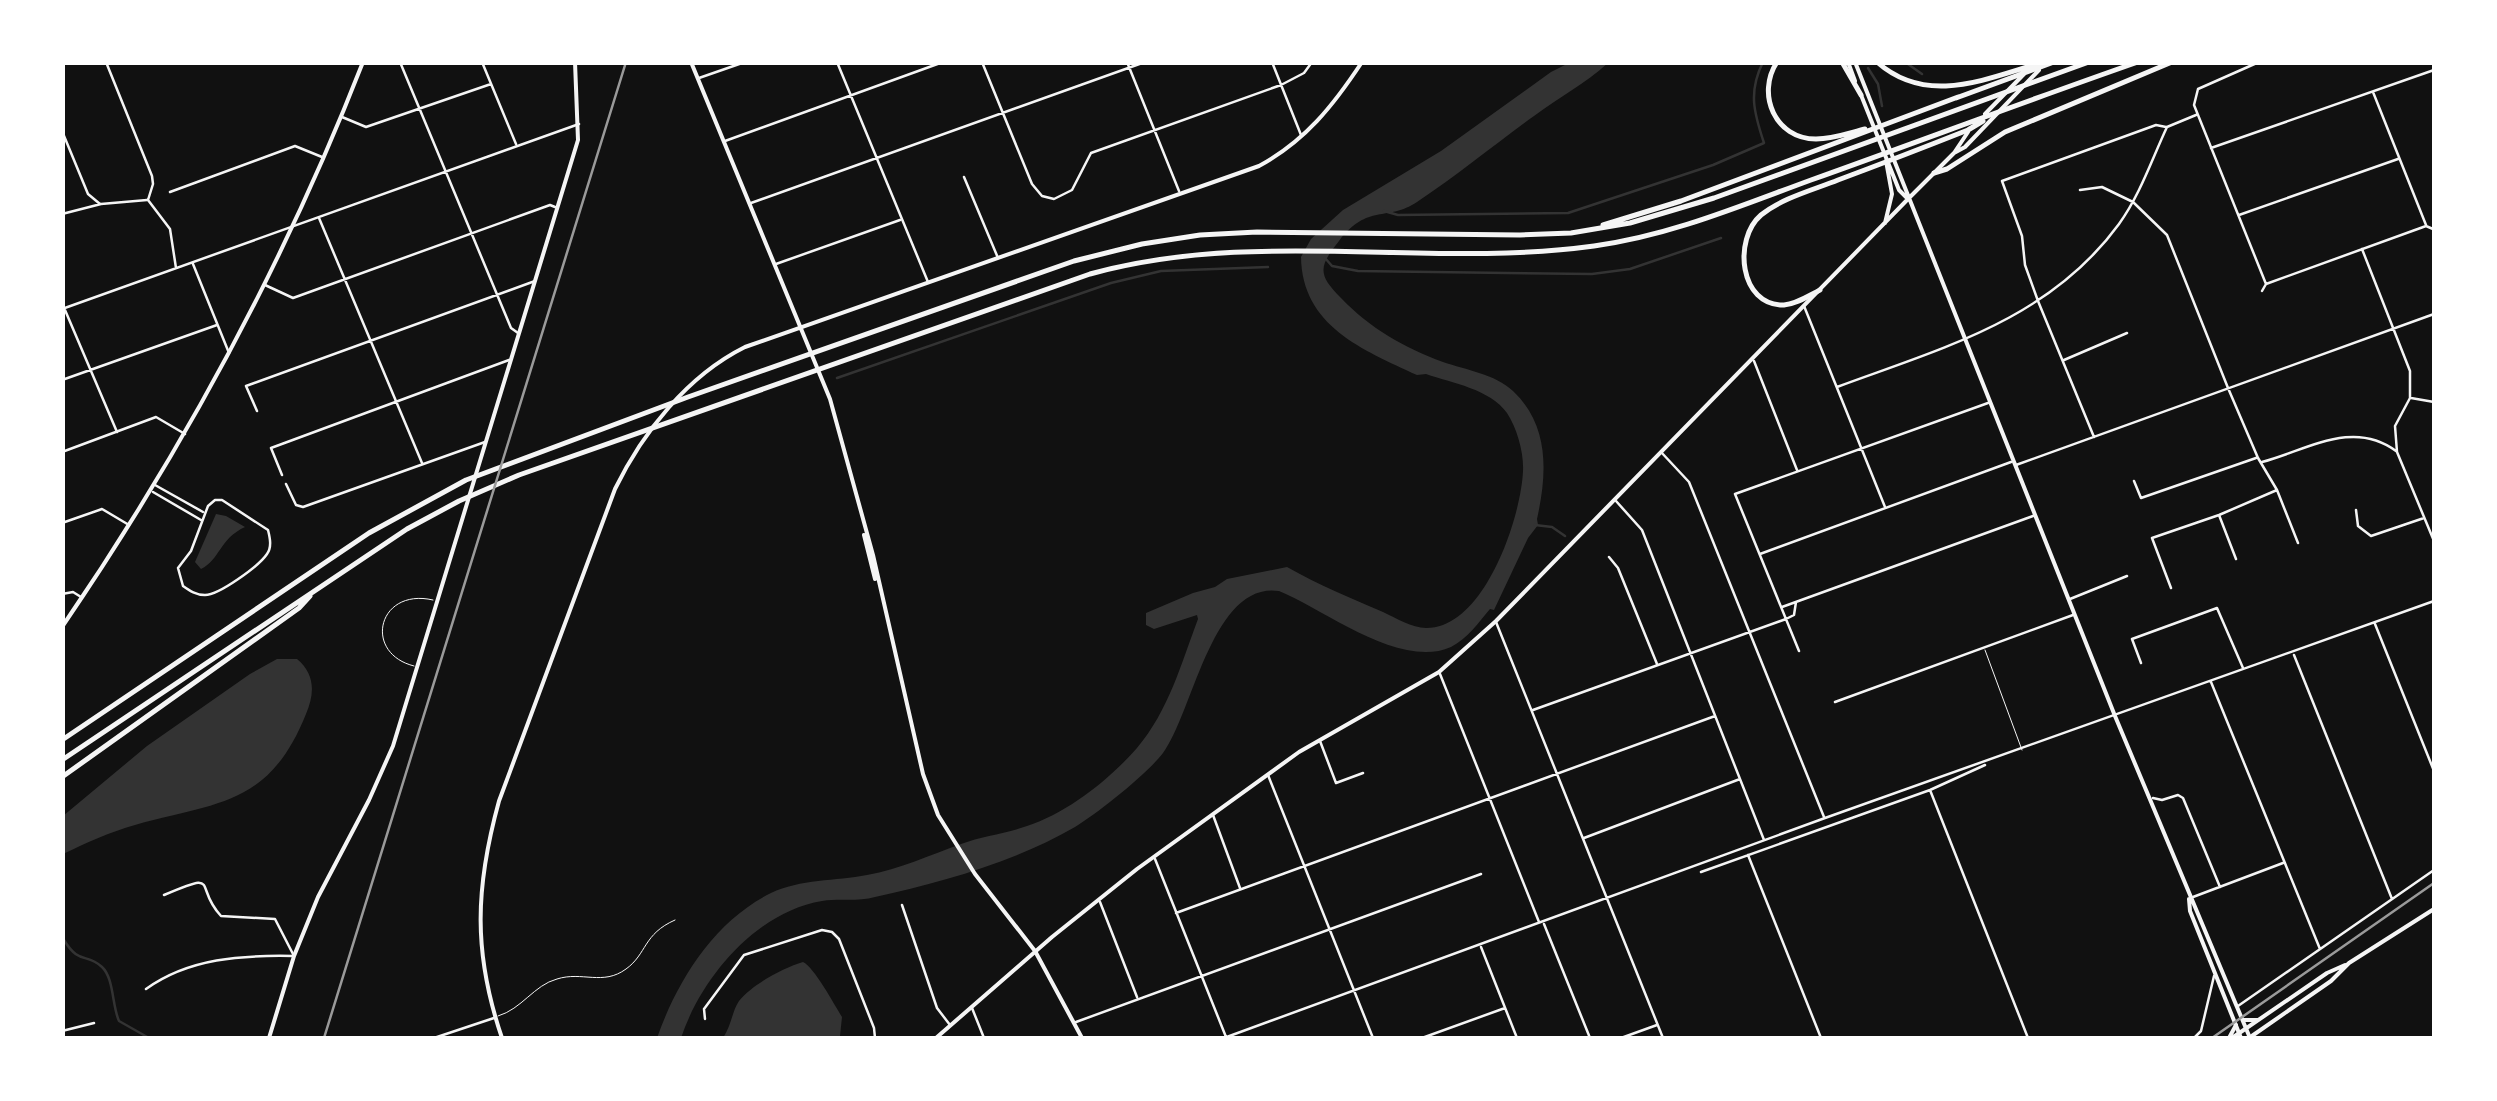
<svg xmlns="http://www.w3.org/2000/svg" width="2497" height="1101" viewBox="0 0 2497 1101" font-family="Overpass,sans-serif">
  <rect width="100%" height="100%" fill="#111"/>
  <path fill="#333" d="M1569 63H1608C1585 84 1559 97 1534 116 1495 144 1458 175 1417 202 1387 222 1368 203 1339 241 1318 267 1318 275 1341 298 1371 329 1403 347 1443 362 1466 370 1495 374 1513 391 1550 426 1547 474 1537 519L1538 525 1528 538 1494 610 1490 609C1479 622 1467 639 1451 647 1400 670 1324 609 1279 591 1212 581 1193 713 1163 753 1147 774 1098 813 1075 827 1015 862 942 882 875 897 858 902 839 898 822 901 756 912 701 978 681 1038H657C677 981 714 921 771 893 800 879 836 881 867 875 900 869 930 855 961 844 982 836 1005 834 1027 826 1067 813 1109 780 1137 748 1169 710 1181 664 1198 619L1197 615 1154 629 1146 625V613L1193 593 1215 587 1227 579 1287 567C1319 585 1350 598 1383 612 1396 618 1412 628 1426 628 1484 629 1521 518 1523 471 1524 453 1517 428 1507 413 1490 389 1452 383 1426 374L1417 375C1363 350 1302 326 1301 257L1311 239 1343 210 1441 151 1551 72Z
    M216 514 226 516 245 527C219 539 220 560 201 569L195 562Z
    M277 659H297C315 674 315 693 306 714 269 806 218 802 135 825 110 832 86 843 63 854V816L147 746 250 674Z
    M803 962C814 967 834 1004 842 1017L840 1036 835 1038H723C732 1024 732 1011 739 1001 753 984 783 968 803 962Z"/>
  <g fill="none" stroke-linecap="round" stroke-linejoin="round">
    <path stroke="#333" stroke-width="2.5" d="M1905 62 1922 74
      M1868 68 1878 84 1882 106
      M1384 211 1398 215 1568 213 1713 165 1764 143C1754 113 1748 92 1763 62
      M1325 258 1332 266 1358 271 1592 274 1630 269 1721 238
      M837 378 1111 283 1161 271 1268 267
      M1535 525 1552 527 1565 536
      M64 940C80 966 86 952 102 967 114 978 112 1006 119 1021L149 1038"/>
    <path stroke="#f5f5f5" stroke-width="1" d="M1985 650 2022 750
      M414 666C362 653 378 587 433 600
      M498 1016C522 1009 534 985 557 979 582 971 603 986 626 969 647 954 643 934 675 920"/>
    <path stroke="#f5f5f5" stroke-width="2.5" d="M106 62 152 176 153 184 148 200 170 229 176 268
      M400 62 511 328 518 333
      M482 62 516 144
      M837 62 928 282
      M982 62 1032 184 1042 196 1054 199 1072 190 1091 153 1281 85 1304 73 1312 62
      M1127 62 1179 191
      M1272 62 1301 135
      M2259 62 2198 89 2194 105 2266 284
      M699 78 745 62
      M2373 92 2426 225
      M342 117 366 127 491 84
      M62 131 88 194 100 204
      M725 141 943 62
      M2211 148 2434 70
      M964 177 998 258
      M2080 190 2102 187 2133 202 2167 235 2228 388 2258 458 2277 490 2298 543
      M170 192 295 146 322 157
      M751 203 1145 62
      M62 214 101 204 147 200
      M2239 215 2398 159
      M319 218 422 463
      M2362 249 2410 371V398L2395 426 2397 452 2434 541
      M193 264 229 353
      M776 264 900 220
      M265 285 293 298 550 205 555 207
      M2262 291 2266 284 2426 226 2433 229
      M1804 306 1885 507
      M62 309 579 124
      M65 310 117 432
      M2064 360 2127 333
      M1754 361 1797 470
      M62 380 217 325
      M1837 387C1942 348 2049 320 2119 224 2140 195 2152 159 2167 127L2196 115
      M2411 398 2434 402
      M257 411 246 386 535 281
      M2094 437 2038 301 2025 265 2022 236 2002 181 2156 125 2166 127
      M62 452 156 417 185 434
      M1661 452 1689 482 1824 817
      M2262 462C2307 450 2353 419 2396 451
      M2016 465 2434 314
      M282 475 271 448 509 360
      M2134 481 2141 498 2256 458
      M286 484 296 505 303 507 485 442
      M155 485 203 512
      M153 492 201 520
      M215 500H222L268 530C270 538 272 547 267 554 259 566 219 595 205 595 196 595 190 591 183 586L178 568 191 551 208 506Z
      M1616 501 1642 530 1764 840
      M2356 510 2358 526 2371 536 2424 518
      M2219 515 2236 559
      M62 523 102 509 129 525
      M1760 554 2011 462
      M1609 557 1618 568 1657 664
      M2171 588 2152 538 2219 515 2277 490
      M62 594 73 592 81 597
      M2070 599 2127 576
      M1782 607 2033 516
      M1496 622 1663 1038
      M2375 624 2434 771
      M1799 651 1735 494 1988 403
      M2294 655 2392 899
      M2141 663 2132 639 2217 608 2243 668
      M1440 674 1539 922
      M2211 682 2320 949
      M1835 702 2073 615
      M1533 710 1786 619 1794 615 1796 602
      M1320 741 1336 783 1363 773
      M1268 775 1373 1038
      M1930 790 2028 1038
      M2153 798 2162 800 2178 795 2183 798 2220 887
      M1213 815 1240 888
      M1584 838 1740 779
      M1748 855 1821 1038
      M1155 859 1226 1037
      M1701 872 1930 790 1985 765
      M164 895C222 870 193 886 221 916L275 919 294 956
      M2193 897 2283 863
      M1100 902 1137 997
      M902 905 937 1008 950 1025
      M1176 913 1715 716
      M1544 924 1590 1038
      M1481 947 1517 1038
      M146 989C189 958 242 955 293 956
      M2238 1006 2434 870
      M972 1008 984 1038
      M705 1019 704 1009 744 955 822 930 832 932 839 939 874 1028 875 1038
      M1076 1022 1481 874
      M62 1031 94 1023
      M1224 1038 1825 818 2434 601
      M1422 1038 1505 1008
      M1621 1038 1657 1025
      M2194 1038 2201 1031 2214 976"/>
    <path stroke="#f5f5f5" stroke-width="2.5" d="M434 1038 494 1018"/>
    <path stroke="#f5f5f5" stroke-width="4" d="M691 62 830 399 873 555 923 774 938 815 975 874 1035 951 1082 1038
      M1848 62 1855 81
      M1855 62 2115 716 2250 1038
      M1861 95 1899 190 1908 199
      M1985 114 2024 74
      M1954 153 1968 132
      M1885 223 1892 194 1886 161
      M864 535 875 579
      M62 627C183 450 285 262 363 62
      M2189 899 2190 911 2241 1038
      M269 1038 294 956 318 897 369 800 393 746 578 140 575 62
      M502 1038C473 953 475 888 499 801L615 489C643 432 687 376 745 347L1259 166C1305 141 1333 106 1362 62
      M936 1038 1052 937 1137 869 1299 752 1439 672 1496 621 1908 199 1954 153 1965 147 2039 70"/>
    <path stroke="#f5f5f5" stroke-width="4" d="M2243 1020H2257
      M2229 1038 2236 1025
      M2232 1038 2327 973 2345 965
      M2249 1038 2331 981 2349 963 2434 909"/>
    <path stroke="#f5f5f5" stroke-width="5" d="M1777 62C1756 94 1775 139 1816 139 1833 139 1849 133 1865 129
      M1842 62 1861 95
      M1877 62C1928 107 1987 78 2044 62
      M1956 98 2054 62
      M1934 173 1947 169 2005 132 2172 62
      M1603 225 1681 201 1958 97
      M1820 290C1808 296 1797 304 1784 305 1739 306 1733 239 1761 215 1782 198 1813 190 1838 180 1881 164 1925 147 1968 130L1983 121
      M62 740 369 533 466 480 688 397 1074 261 1142 244 1200 235 1257 232 1520 235 1571 233 1630 223 1714 198 2089 62
      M62 760 407 529 459 501 519 475 1090 274C1256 228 1426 269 1594 246 1669 236 1740 206 1811 180 1920 141 2029 100 2138 62
      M62 777 299 608 310 596"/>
    <path stroke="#9a9a9a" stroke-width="2.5" d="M324 1038 626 62
      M2212 1038 2434 883"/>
  </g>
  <rect width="2497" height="1101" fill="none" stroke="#ffffff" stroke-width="130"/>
</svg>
